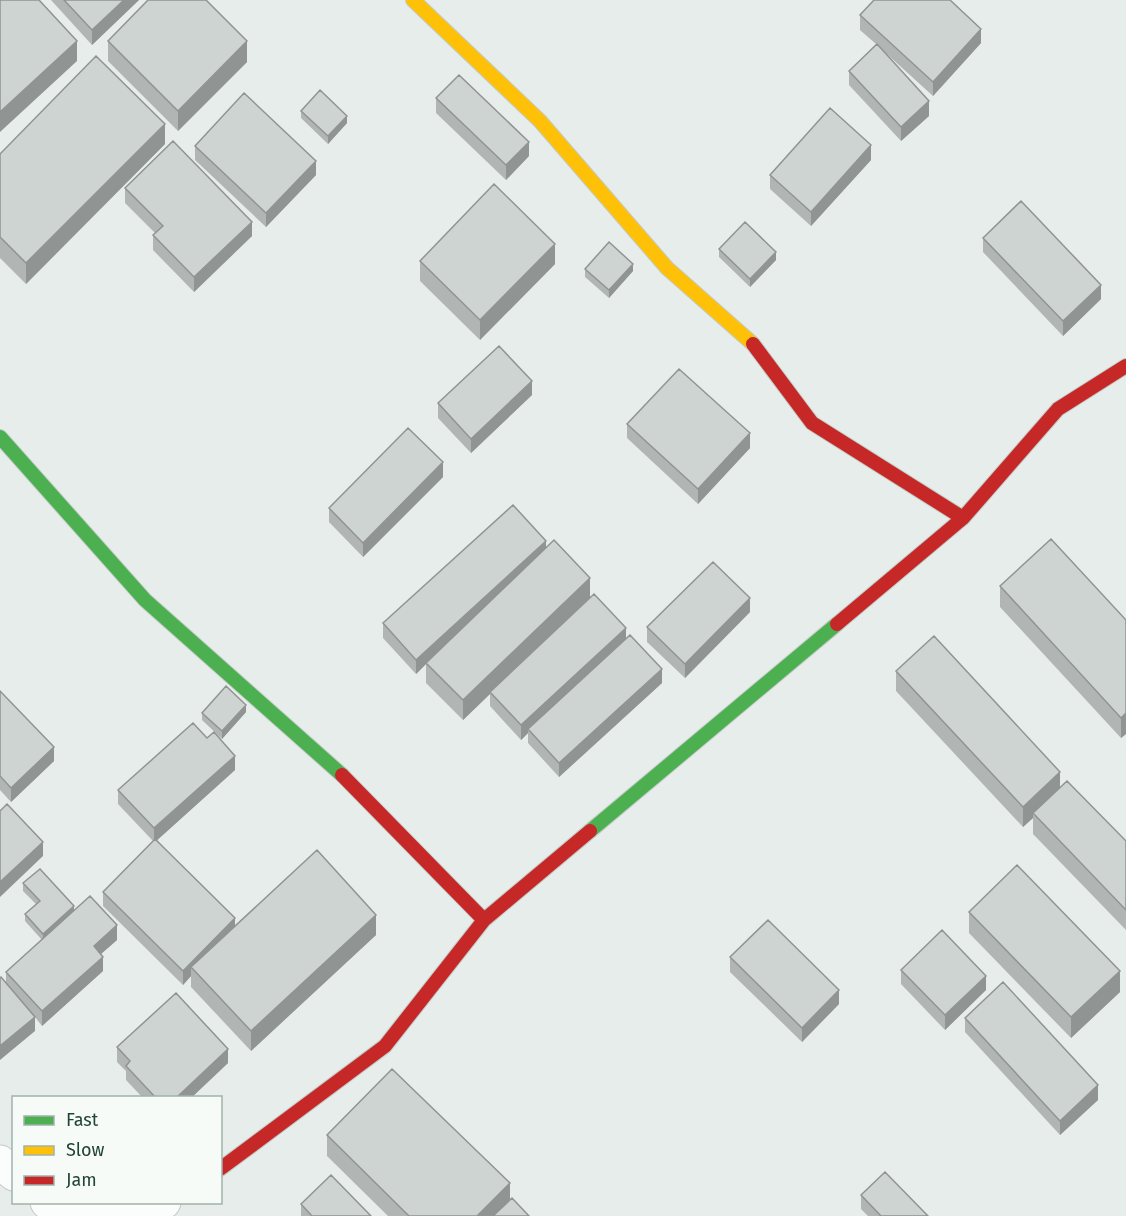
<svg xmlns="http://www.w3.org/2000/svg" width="1126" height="1216" viewBox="0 0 1126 1216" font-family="'Fira Sans',sans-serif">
  <rect width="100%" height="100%" fill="#e7edea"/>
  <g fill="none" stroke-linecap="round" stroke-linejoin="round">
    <defs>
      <path id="street" d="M0 1162 14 1174
        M47 1202 58 1212 164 1202"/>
      <path id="fast" d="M0 437 145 600 342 775
        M590 831 837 624"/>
      <path id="slow" d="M413 0 540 121 667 268 753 344"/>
      <path id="jam" d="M753 344 812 423 963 518
        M837 624 963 518 1058 409 1126 366
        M342 775 484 920
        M220 1169 385 1046 484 920 590 831"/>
    </defs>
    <use href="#street" stroke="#c4cac7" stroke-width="35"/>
    <use href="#fast" stroke="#c2cbc7" stroke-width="16"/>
    <use href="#slow" stroke="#c2cbc7" stroke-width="16"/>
    <use href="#jam" stroke="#c2cbc7" stroke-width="16"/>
    <use href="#street" stroke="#fbfcfc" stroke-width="33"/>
    <use href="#fast" stroke="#4caf50" stroke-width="14"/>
    <use href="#slow" stroke="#ffc107" stroke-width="14"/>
    <use href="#jam" stroke="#c62828" stroke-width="14"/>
  </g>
  <path fill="#b1b6b5" d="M51 0H139L92 45Z
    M860 15 981 43 933 96 878 46 929 116 901 141 849 85V71L876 44 860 30Z
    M108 41 247 62 178 131 108 61Z
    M436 98 529 156 506 180 436 113Z
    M301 111 347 123 328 144 301 118Z
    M165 144 26 284 0 258V154Z
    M195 146 316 175 266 227 195 160Z
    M871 160 811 226 770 189V175Z
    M125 188 252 236 194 292 153 250V235L155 233 125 203Z
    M983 238 1101 299 1063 336 983 252Z
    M719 249 776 260 750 287 719 257Z
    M420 261 555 264 480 340 420 281Z
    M585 269 633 271 609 298 585 277Z
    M532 395 471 453 438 418V403Z
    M627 424 750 448 698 504 627 438Z
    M443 477 363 557 329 522V508Z
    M546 548 626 639 662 683 559 777 528 743V733L521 740 490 706V694L463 720 426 683V664L416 674 383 638V623Z
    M1000 586 1126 620V734L1121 738 1000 607Z
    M750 612 685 678 647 642V627Z
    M896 671 1060 787 1126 841V930L1033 834V818L1023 827 896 691Z
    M0 691 54 761 11 802 0 790Z
    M246 712 222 739 202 720V713Z
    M235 770 157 840 235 926 376 935 251 1051 191 987V976L183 985 103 906V892L153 841 118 804V790Z
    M23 883 74 910 117 940 101 954 103 971 42 1026 35 1017V1031L6 983V972L42 940 25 921V914L36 904 23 891Z
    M969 912 1120 992 1071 1038 969 933Z
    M730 957 839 1004 802 1042 730 972Z
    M901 970 986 990 945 1030 901 984Z
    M965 1018 1098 1100 1060 1135 965 1032Z
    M117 1047 228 1063 191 1098H143L126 1080V1071L117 1062Z
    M327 1135 510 1200 529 1216H388L327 1156Z
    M861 1195 928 1216H868L861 1209Z
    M301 1204 371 1216H301Z"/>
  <path fill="#909493" d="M124 0H139L92 45V30Z
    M981 29V43L933 96V82Z
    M77 41V61L0 132V112Z
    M247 41V62L178 131V111Z
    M929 101V116L901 141V127Z
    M347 116V123L328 144V136Z
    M165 124V144L26 284V263Z
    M529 142V156L506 180V165Z
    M871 145V160L811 226V212Z
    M316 161V175L266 227V213Z
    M252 222V236L194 292V277Z
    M555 244V264L480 340V320Z
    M776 252V260L750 287V279Z
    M633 264V271L609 298V290Z
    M1101 285V299L1063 336V321Z
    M532 381V395L471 453V439Z
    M750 433V448L698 504V489Z
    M443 462V477L363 557V543Z
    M546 541V556L426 663V664L416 674V660Z
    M590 578V598L490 692V694L463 720V700Z
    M750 598V612L685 678V664Z
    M626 628V643L528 729V733L521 740V725Z
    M662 669V683L559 777V763Z
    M246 705V712L222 739V731Z
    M1126 713V734L1121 738V718Z
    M54 747V761L11 802V788Z
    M235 756V770L154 843V828Z
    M1060 772V792L1033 813V818L1023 827V807Z
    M43 842V856L0 897V882Z
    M74 906V914L43 941V934Z
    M376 915V935L251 1051V1031Z
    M235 918V932L191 967V976L183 985V971Z
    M117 925V940L94 960V946Z
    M103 957V971L42 1026V1011Z
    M1120 971V992L1071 1038V1017Z
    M986 976V990L945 1030V1015Z
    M839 990V1004L802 1042V1028Z
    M35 1017V1031L0 1060V1046Z
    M228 1049V1063L191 1098H176Z
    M1098 1085V1100L1060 1135V1121Z
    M510 1183V1204L497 1216H477Z"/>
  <path fill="#ced4d2" stroke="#909493" stroke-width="1.5" d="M0 0H39L77 41 0 112Z
    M64 0H124L92 30Z
    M148 0H206L247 41 178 111 108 41Z
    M874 0H950L981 29 933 82 860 15Z
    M877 44 929 101 901 127 849 71Z
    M96 56 165 124 26 263 0 237V154Z
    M459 75 529 142 506 165 436 98Z
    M320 90 347 116 328 136 301 111Z
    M244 93 316 161 266 213 195 146Z
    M830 108 871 145 811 212 770 175Z
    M173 141 252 222 194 277 153 235 163 226 125 188Z
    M494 184 555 244 480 320 420 261Z
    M1021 201 1101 285 1063 321 983 238Z
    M745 222 776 252 750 279 719 249Z
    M609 242 633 264 609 290 585 269Z
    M499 346 532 381 471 439 438 403Z
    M679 369 750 433 698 489 627 424Z
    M408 428 443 462 363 543 329 508Z
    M513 505 546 541 416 660 383 623Z
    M1051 539 1126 620V713L1121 718 1000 586Z
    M554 540 590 578 463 700 426 663Z
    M713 562 750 598 685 664 647 627Z
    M594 594 626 628 521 725 490 692Z
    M630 635 662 669 559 763 528 729Z
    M934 636 1060 772 1023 807 896 671Z
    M226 686 246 705 222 731 202 713Z
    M0 691 54 747 11 788 0 776Z
    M193 723 207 738 214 732 235 756 154 828 118 790Z
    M1067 781 1126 841V910L1033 813Z
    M7 804 43 842 0 882V811Z
    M155 839 235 918 183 971 103 892Z
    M317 850 376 915 251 1031 191 967Z
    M1017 865 1120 971 1071 1017 969 912Z
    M40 869 74 906 43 934 25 914 40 901 23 883Z
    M90 896 117 925 94 946 103 957 42 1011 6 972Z
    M768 920 839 990 802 1028 730 957Z
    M942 930 986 976 945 1015 901 970Z
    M1 977 35 1017 0 1046V978Z
    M1003 982 1098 1085 1060 1121 965 1018Z
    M176 993 228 1049 176 1098H156L126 1066 130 1061 117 1047Z
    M392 1069 510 1183 477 1216H409L327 1135Z
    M885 1172 928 1216H881L861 1195Z
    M331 1175 371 1216H312L301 1204Z
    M512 1198 529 1216H493Z"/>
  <rect x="12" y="1096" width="210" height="108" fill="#f6fbf8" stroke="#a1b2ab" stroke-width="1.5"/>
  <rect x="24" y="1116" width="30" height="9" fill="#4caf50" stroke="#a1b2ab" stroke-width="1.5"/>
  <text x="66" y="1126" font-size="18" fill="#224438">Fast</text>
  <rect x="24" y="1146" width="30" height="9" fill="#ffc107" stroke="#a1b2ab" stroke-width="1.5"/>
  <text x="66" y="1156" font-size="18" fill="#224438">Slow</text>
  <rect x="24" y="1176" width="30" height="9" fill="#c62828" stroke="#a1b2ab" stroke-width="1.5"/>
  <text x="66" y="1186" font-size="18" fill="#224438">Jam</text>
</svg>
